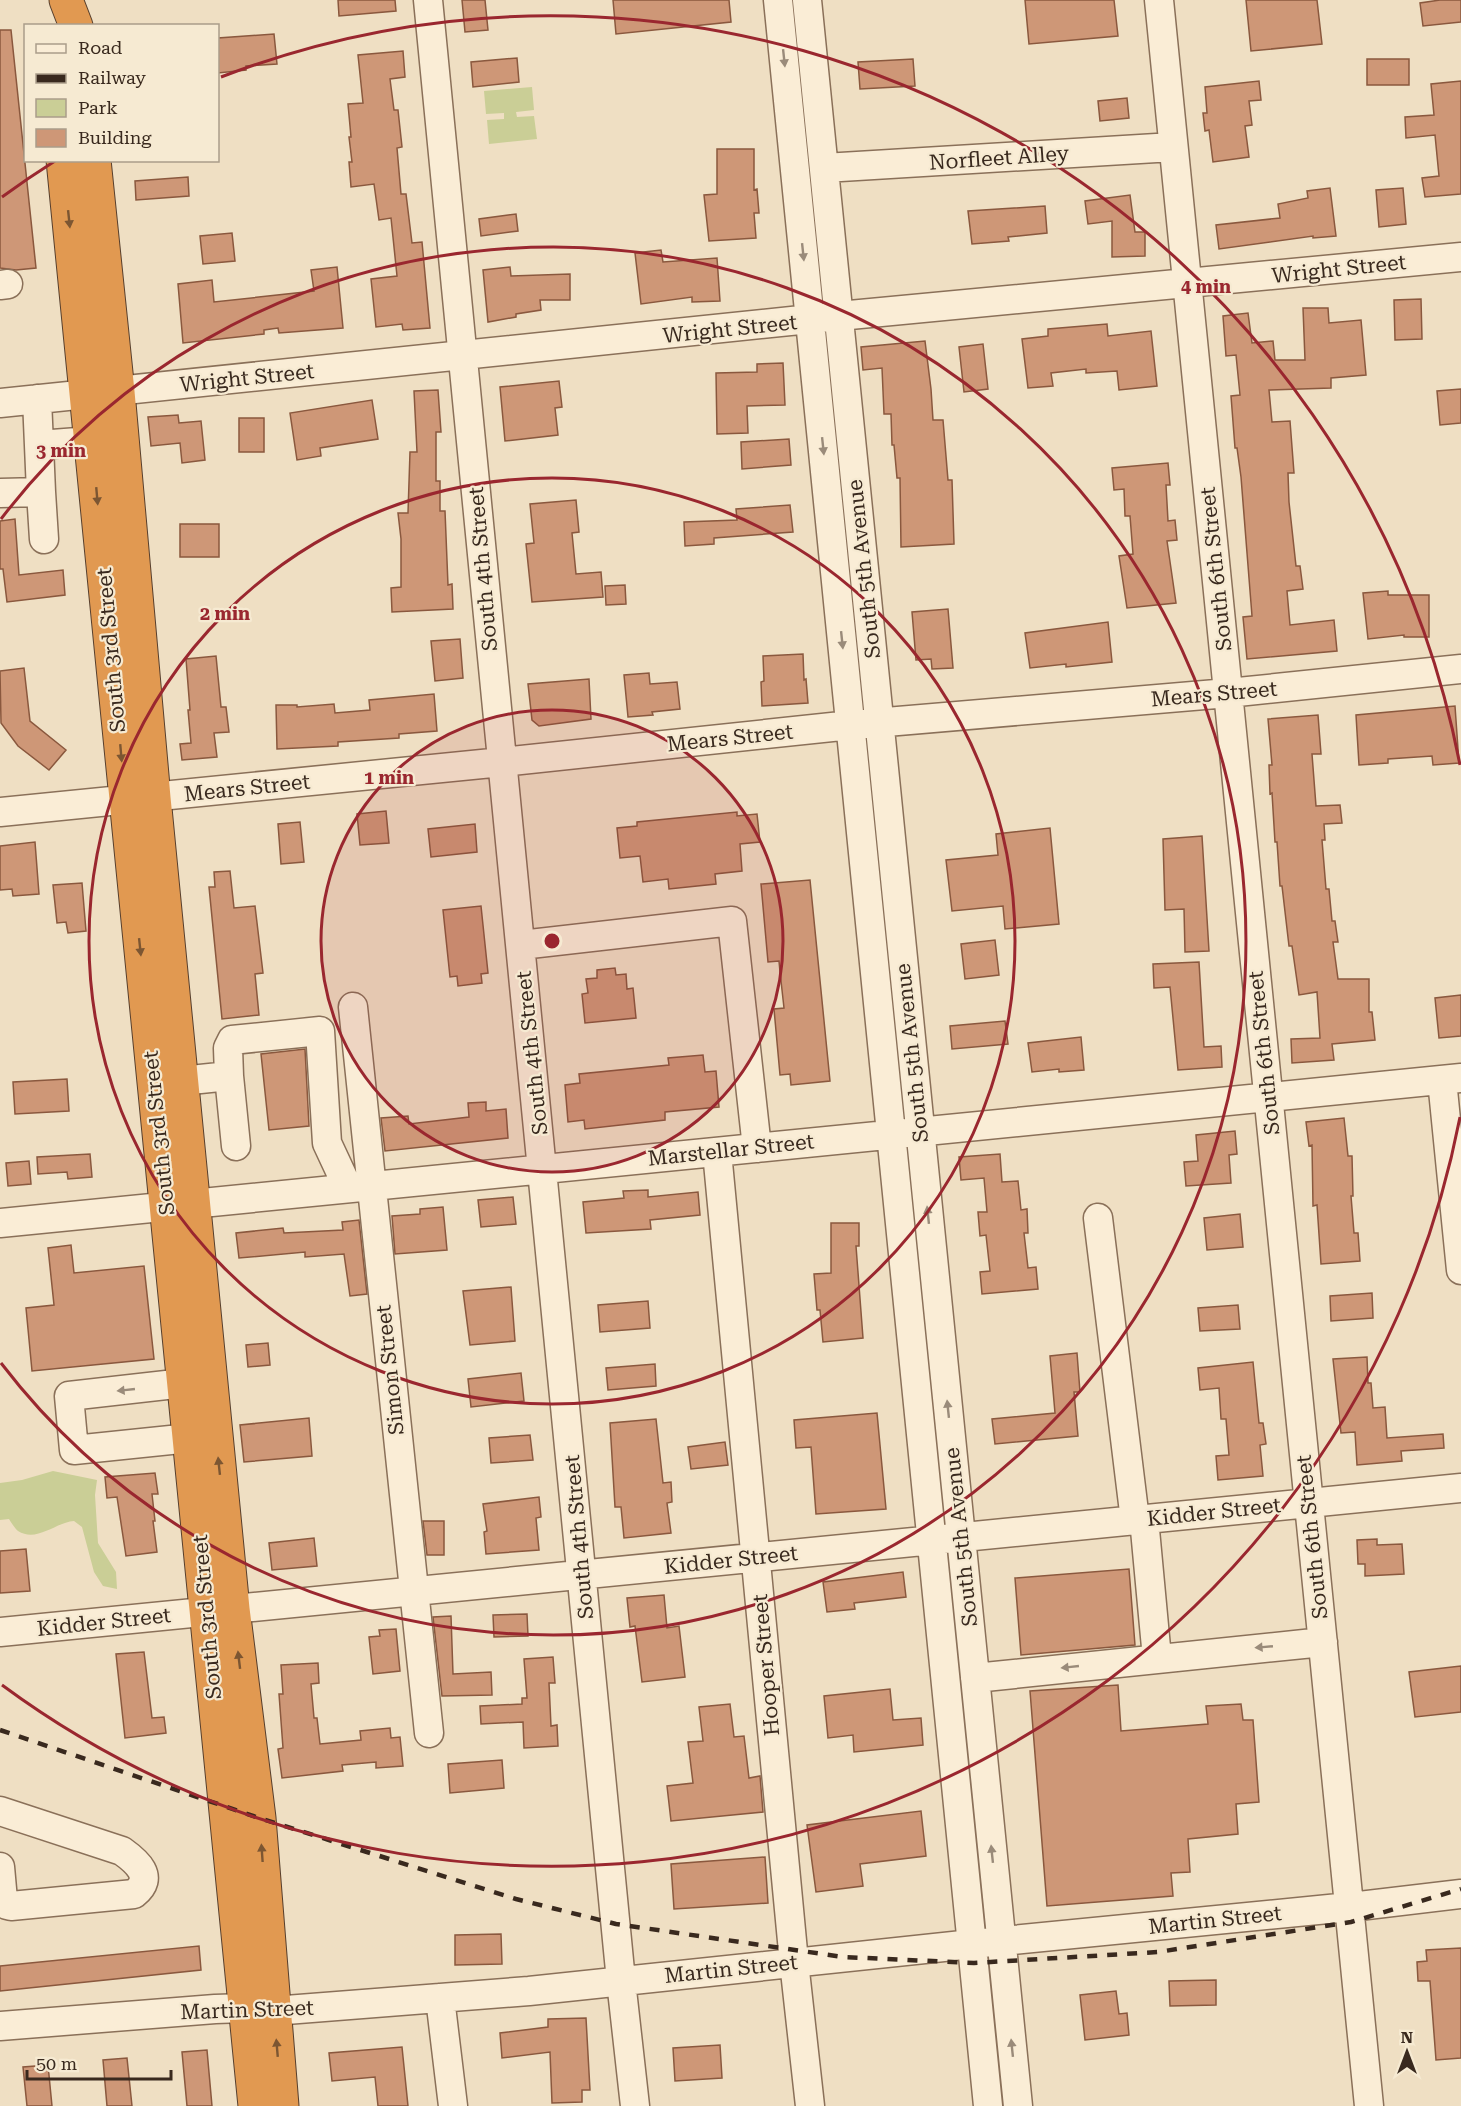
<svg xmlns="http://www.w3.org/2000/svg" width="1461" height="2106" viewBox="0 0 1461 2106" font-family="'Roboto Serif',serif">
  <rect width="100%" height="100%" fill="#efdfc3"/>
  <path fill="#cace96" d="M532 87 534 110 516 112 517 117 534 116 537 139 489 144 487 120 504 119V113L486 114 484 91Z
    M53 1471 97 1480 95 1495 98 1543 116 1572 117 1589 103 1586 94 1572 82 1527 74 1521C56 1522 37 1543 18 1531 15 1529 11 1522 9 1519L0 1520V1483L22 1480Z"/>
  <path fill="#ce9777" stroke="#8a583e" stroke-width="1.5" d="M338 0H395L396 11 339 16Z
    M462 0H485L488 30 465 32Z
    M613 0H729L731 22 616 34Z
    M1025 0H1114L1118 36 1029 44Z
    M1246 0H1317L1322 44 1251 51Z
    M1440 0H1461V22L1423 26 1420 3Z
    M0 30H11L36 268 16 270 0 268Z
    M274 34 277 64 246 66V70L218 73V38Z
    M403 51 405 77 390 79 394 110H398L402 147 397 148 401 194H406L412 243 422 242 430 328 403 330 402 324 376 327 371 279 397 276 391 218 379 220 374 184 351 187 349 162H352L349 137H351L348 104 363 103 358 55Z
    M517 58 519 82 473 87 471 62Z
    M913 59 915 86 860 89 858 62Z
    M1367 59H1409V85H1367Z
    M1259 81 1261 100 1249 101 1252 125 1245 126 1249 157 1213 162 1209 130 1205 131 1203 113H1207L1205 87Z
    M1461 81V194L1425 197 1422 178 1439 176 1435 135 1406 138 1405 117 1434 115 1431 84Z
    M1127 98 1129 118 1100 121 1098 101Z
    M717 149H754V190L757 189 759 213H754L756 238 709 241 704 195 717 194Z
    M188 177 189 196 136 200 135 181Z
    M1330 188 1336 236 1313 238V236L1219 249 1216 225 1280 218 1278 204 1308 198 1307 191Z
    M1403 188 1406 224 1379 227 1376 190Z
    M1130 195 1135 232H1145V256L1112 257V221L1088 224 1085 201Z
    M1045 206 1047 233 1008 237 1009 241 972 244 968 211Z
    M516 214 518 231 481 236 479 219Z
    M232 233 235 261 203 264 200 236Z
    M661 250 663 262 717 258 720 301 692 302V297L641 304 635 253Z
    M337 267 343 328 279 333 278 328 264 330V334L183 343 178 284 212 280 214 302 314 291 311 270Z
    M510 267 511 276 570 274V300H540L541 310 516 314V317L488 322 483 270Z
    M1421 299 1422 339 1395 340 1394 300Z
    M1303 308H1328L1329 323 1361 320 1366 375 1331 378V388L1269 390 1272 422 1290 421 1294 473H1288L1289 502 1296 566H1300L1303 589 1287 591 1290 625 1334 620 1337 651 1247 659 1243 617 1252 616 1241 477 1237 448H1235L1231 396 1240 395 1236 355 1226 356 1223 316 1248 313 1252 343 1273 341 1275 360H1305Z
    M1107 324 1108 336 1151 331 1157 386 1119 390 1117 371 1086 373V369L1051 373 1053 386 1028 388 1022 339 1048 336V329Z
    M925 341 931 389 933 420H943L948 480H952L954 544 901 547 900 478H897L894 445H892L891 414H884L882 368 863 370 861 347Z
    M983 344 988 389 964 392 959 347Z
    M783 363 785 405 747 406 748 433 717 434 716 373 757 372V364Z
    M559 381 562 407 555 408 558 435 505 441 500 387Z
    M1461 389V423L1440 425 1437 391Z
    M438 390 441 432H436V481H440V511H445L448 585 452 584 453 609 392 612 391 588 401 587V539L398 513H408L410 452H417L414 391Z
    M372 400 378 439 320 448 321 456 297 460 290 413Z
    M178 415 179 423 201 421 205 460 182 463 180 443 151 446 148 417Z
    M239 418H264V452H239Z
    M789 439 791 465 742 469 741 442Z
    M1168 463 1170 485H1166L1168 521 1175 520 1177 540 1167 541 1176 603 1127 608 1119 556 1133 554 1130 516H1125L1124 489 1114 490 1112 468Z
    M576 500 579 532 572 533 576 574 601 572 603 597 532 602 526 544 534 543 530 504Z
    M790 505 793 532 714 538V544L685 546 684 522 737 520 736 509Z
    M15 519 19 575 63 570 65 595 7 602 3 569H0V521Z
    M180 524H219V557H180Z
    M625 585 626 604 606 605 605 586Z
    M1388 591V595H1429V637H1404V635L1368 639 1363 593Z
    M948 609 953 668 932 669 931 659 916 660 912 612Z
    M1108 622 1112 662 1066 667V664L1030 668 1025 633Z
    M460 639 463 678 435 681 431 641Z
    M803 654 804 680 806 679 808 703 762 706 761 682 764 681 763 656Z
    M216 656 221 707H226L229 732 214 733 217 757 182 760 180 744 191 743 188 710H190L186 659Z
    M24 668 30 721 66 750 49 770 18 746 1 723 0 671Z
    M649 673 650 684 677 682 680 709 652 712 653 715 628 717 624 675Z
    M589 679 591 719 539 726 532 720 528 684Z
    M434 694 437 731 399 734V738L338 742V746L277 749 276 705H297V707L334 704 335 713 370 710 369 700Z
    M1455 706 1459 763 1433 765 1432 756 1388 759V763L1359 765 1356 715Z
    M1318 715 1321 754H1312L1316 806 1340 805 1342 823 1324 824 1325 840H1322L1326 889H1329L1332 921H1335L1338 942H1333L1338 979H1369V1012H1372L1375 1040 1332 1044 1334 1060 1292 1063 1291 1039 1320 1038 1317 992 1299 995 1292 946H1289L1282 886H1280L1277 842H1275L1272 793 1270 794 1269 765H1272L1268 719Z
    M386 811 389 843 360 845 357 814Z
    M737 812V816L757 814 760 842 740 844 742 871 715 874 716 884 669 889 668 879 643 882 640 856 620 858 617 828 637 826V822Z
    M300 822 304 862 281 864 278 824Z
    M475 824 477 852 431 857 428 829Z
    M1050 828 1059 924 1005 929 1003 906 952 911 946 860 998 855 996 834Z
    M1202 836 1209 951 1185 952 1184 909 1165 910 1163 839Z
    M35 842 39 894 13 896 12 889 0 890V846Z
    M230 871 234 908 255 906 263 973 255 974 259 1015 222 1019 209 887H215L214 872Z
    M810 880 830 1081 791 1085 790 1074 780 1075 774 1009 784 1008 780 972 779 961 768 962 761 884Z
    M82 883 86 931 68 933 66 922 57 923 53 885Z
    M481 906 488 973 481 974 482 983 458 986 457 976 450 977 443 910Z
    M995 940 999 975 965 979 961 944Z
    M1199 962 1204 1047 1221 1046 1222 1067 1178 1070 1170 987 1154 988 1153 964Z
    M615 968 616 975 626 974 627 989 633 988 636 1018 585 1023 582 994 588 993 586 979 597 978V970Z
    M1461 995V1036L1439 1038 1435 998Z
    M1005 1021 1008 1044 952 1049 950 1026Z
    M1081 1037 1084 1070 1059 1072V1069L1032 1072 1028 1043Z
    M305 1049 309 1126 269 1130 261 1054Z
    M703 1055 705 1072 716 1071 719 1107 665 1112V1120L585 1129 584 1120 568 1122 565 1085 580 1083 579 1074 669 1065 668 1058Z
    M67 1079 69 1111 15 1114 13 1082Z
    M486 1102V1111L506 1109 508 1138 385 1151 381 1118 408 1116 409 1124 469 1117 468 1103Z
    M1344 1118 1348 1156H1352L1353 1196H1351L1354 1233H1358L1360 1261 1321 1264 1317 1205 1313 1206 1312 1145 1309 1146 1306 1122Z
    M1235 1131 1237 1154 1229 1155 1231 1183 1186 1186 1184 1162 1198 1161 1196 1135Z
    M90 1154 92 1177 68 1179 67 1172 38 1174 37 1157Z
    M1000 1154 1002 1182 1018 1181 1021 1210 1027 1209 1028 1233H1024L1028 1268 1036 1267 1038 1289 982 1294 980 1272 990 1271 986 1235 980 1236 978 1212H987L984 1178 961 1180 959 1157Z
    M29 1161 31 1184 8 1186 6 1163Z
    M648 1190V1197L698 1192 700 1215 650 1220 651 1229 586 1233 583 1202 624 1198 623 1191Z
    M513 1197 516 1224 481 1227 478 1200Z
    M443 1207 447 1250 395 1254 392 1216 420 1214V1209Z
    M1240 1214 1243 1247 1207 1250 1204 1218Z
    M359 1220 367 1294 350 1296 344 1254 305 1257V1252L239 1258 236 1233 283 1228 284 1233 343 1230 342 1222Z
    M831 1223H859V1246H856L863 1338 823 1342 820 1310H817L814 1274 831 1273Z
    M71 1245 74 1273 144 1266 154 1359 32 1371 26 1308 54 1305 48 1248Z
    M511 1287 515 1341 470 1345 463 1291Z
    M1372 1293 1373 1318 1331 1321 1330 1296Z
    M648 1301 650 1328 600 1332 598 1305Z
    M1238 1305 1240 1329 1200 1331 1198 1308Z
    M268 1343 270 1365 248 1367 246 1345Z
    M1077 1353 1080 1392H1074L1078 1436 995 1444 992 1419 1055 1413 1050 1356Z
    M1367 1357 1368 1383H1371L1373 1408 1385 1407 1387 1438 1443 1434 1444 1448 1401 1451 1402 1461 1357 1465 1355 1432 1341 1433 1333 1359Z
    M1253 1362 1259 1423H1263L1266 1444 1260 1445 1263 1476 1218 1480 1216 1456 1229 1455 1226 1419H1221L1219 1388 1200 1390 1198 1368Z
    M655 1364 656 1386 608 1390 606 1368Z
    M521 1373 524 1401 471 1407 468 1379Z
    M877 1413 886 1509 816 1514 811 1447 796 1448 794 1420Z
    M309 1418 312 1456 244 1462 240 1425Z
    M656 1419 663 1483 671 1482 672 1502 667 1503 671 1533 624 1538 621 1507H615L610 1423Z
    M530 1435 533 1460 491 1463 489 1438Z
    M725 1442 728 1465 691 1469 688 1447Z
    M155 1473 158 1494H152L155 1521H153L157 1552 126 1556 117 1497 107 1498 105 1477Z
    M539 1497 541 1517 536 1518 539 1550 486 1554 484 1532 487 1531 483 1504Z
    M423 1521H444V1555H427Z
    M314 1538 317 1566 272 1570 269 1543Z
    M1377 1539V1545L1402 1544 1404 1574 1365 1576V1564H1358L1357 1540Z
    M26 1549 30 1591 0 1593V1551Z
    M1129 1569 1135 1645 1021 1655 1015 1578Z
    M903 1572 906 1597 854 1603 855 1609 827 1612 823 1582Z
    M664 1595 667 1628 679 1626 685 1677 642 1682 635 1626 630 1627 627 1598Z
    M527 1614 528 1636 494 1637 493 1615Z
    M451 1616 453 1674 491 1672 492 1695 442 1696 433 1617Z
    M396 1629 400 1671 373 1674 369 1637 380 1636 379 1630Z
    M144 1652 152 1718 164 1717 166 1733 125 1738 116 1654Z
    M553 1657 555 1683H549L551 1726 557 1725 558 1746 524 1748 523 1722 481 1724 480 1706 522 1704V1698H527L524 1659Z
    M318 1663 319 1683 311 1684 314 1718H317L320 1744 361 1740 360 1731 390 1728 391 1738 400 1737 403 1766 376 1768V1762L342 1765 343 1771 282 1778 278 1749 283 1748 279 1694H283L281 1665Z
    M1461 1666V1712L1415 1717 1409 1672Z
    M1118 1685 1121 1731 1208 1724 1206 1706 1241 1704 1243 1720H1253L1259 1802 1236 1804 1238 1834 1188 1839 1190 1872 1171 1873 1173 1896 1047 1906 1030 1691Z
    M890 1689 893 1720 921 1718 923 1745 854 1752 853 1735 828 1738 824 1696Z
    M730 1704 734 1737 744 1736 749 1778 760 1776 763 1812 671 1821 667 1786 693 1783 688 1742 703 1741 699 1707Z
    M502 1760 504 1788 450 1793 448 1764Z
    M921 1811 926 1856 860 1864 863 1886 816 1892 807 1825Z
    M765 1857 768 1903 674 1909 671 1864Z
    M501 1934 502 1964 455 1965V1935Z
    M199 1946 201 1970 0 1991V1966Z
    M1461 1948V2058L1436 2060 1430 1981H1418L1417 1962 1427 1961 1426 1950Z
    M1216 1980V2005L1170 2006 1169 1981Z
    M1116 1991 1119 2014 1127 2013 1129 2035 1085 2040 1080 1995Z
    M586 2018 590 2090H582V2102L552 2103 550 2052 502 2058 500 2033 548 2027V2019Z
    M720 2045 722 2078 675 2081 673 2048Z
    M402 2047 408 2106H378L375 2077 332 2081 329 2053Z
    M207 2050 212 2106H187L182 2052Z
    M127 2058 132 2106H107L103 2060Z
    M48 2065 52 2106H27L23 2067Z"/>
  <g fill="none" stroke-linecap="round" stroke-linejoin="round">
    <defs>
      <path id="minor" d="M428 0C493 660 558 1320 621 1981L635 2106
        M778 0 988 2106
        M807 0 1018 2106
        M1159 0 1369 2106
        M824 168 1173 147
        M0 285 8 284
        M0 403 839 316 1461 257
        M39 445 91 441
        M41 492 44 539
        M0 493 41 492 37 399
        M0 812 502 762 851 725 1228 693 1461 669
        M521 945 732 921 757 1148
        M353 1007 429 1733
        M229 1076 236 1146
        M1442 1080 1461 1270
        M181 1081 229 1076 228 1048 232 1040 320 1031 327 1143 348 1188
        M717 1152 794 1962 810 2106
        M1098 1218 1135 1520
        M0 1223 1461 1078
        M184 1383 69 1396 74 1450 190 1438
        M1144 1519 1157 1658
        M0 1632 1461 1488
        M975 1678 1323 1642
        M0 1811 122 1851C136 1861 156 1877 134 1894L11 1906 7 1905 3 1900 0 1867
        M440 1998 453 2106
        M0 2026 215 2009 245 2008 273 2011 529 1991 972 1944 1359 1906 1461 1894"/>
      <path id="highway" d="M66 0 76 26
        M63 160 255 2106
        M94 160 118 392 154 798 233 1609 259 1818 282 2106"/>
    </defs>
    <use href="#minor" stroke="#8a7059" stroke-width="31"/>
    <use href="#highway" stroke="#573f2d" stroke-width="35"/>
    <use href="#minor" stroke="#faedd6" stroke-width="28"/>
    <use href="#highway" stroke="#e19951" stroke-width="33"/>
    <path stroke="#39291e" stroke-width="4.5" stroke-dasharray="10 10" stroke-linecap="butt" d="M0 1730 259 1818 516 1899 616 1924 843 1957 974 1963 1158 1952 1351 1922 1461 1889"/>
  </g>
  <defs><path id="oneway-solid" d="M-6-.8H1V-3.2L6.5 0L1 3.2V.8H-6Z" transform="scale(1.5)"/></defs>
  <g fill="#9a8b7a">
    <use href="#oneway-solid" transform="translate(784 58) rotate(84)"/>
    <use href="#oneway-solid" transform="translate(803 252) rotate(84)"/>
    <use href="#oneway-solid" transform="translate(823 446) rotate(84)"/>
    <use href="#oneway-solid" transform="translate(842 640) rotate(84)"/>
    <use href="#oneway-solid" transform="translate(928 1215) rotate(-96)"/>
    <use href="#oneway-solid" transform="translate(126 1390) rotate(174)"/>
    <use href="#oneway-solid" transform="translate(948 1409) rotate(-96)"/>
    <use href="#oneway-solid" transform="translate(1264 1647) rotate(175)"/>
    <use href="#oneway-solid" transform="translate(1070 1667) rotate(174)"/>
    <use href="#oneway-solid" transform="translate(992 1854) rotate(-96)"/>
    <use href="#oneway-solid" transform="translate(1012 2048) rotate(-96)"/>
  </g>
  <g fill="#7c5632">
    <use href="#oneway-solid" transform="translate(69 219) rotate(84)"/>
    <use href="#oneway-solid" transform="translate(97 496) rotate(85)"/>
    <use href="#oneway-solid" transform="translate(121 753) rotate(85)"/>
    <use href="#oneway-solid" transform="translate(140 947) rotate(84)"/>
    <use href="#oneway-solid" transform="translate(219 1466) rotate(-96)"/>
    <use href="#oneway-solid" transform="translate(239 1660) rotate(-97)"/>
    <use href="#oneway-solid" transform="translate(262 1853) rotate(-94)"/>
    <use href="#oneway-solid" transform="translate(277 2048) rotate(-95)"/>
  </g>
  <circle cx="552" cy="941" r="231" fill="#9a272f" fill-opacity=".12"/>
  <g fill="none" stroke="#9a272f" stroke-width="3">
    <circle cx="552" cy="941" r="231"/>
    <circle cx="552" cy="941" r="463"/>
    <path d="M1 519A694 694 0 1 1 1 1363"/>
    <path d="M1460 1117A925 925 0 0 1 2 1685M2 197A925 925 0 0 1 55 161M221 77A925 925 0 0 1 1460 765"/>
  </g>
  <g text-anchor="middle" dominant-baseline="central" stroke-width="4.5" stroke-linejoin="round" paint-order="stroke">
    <g font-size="21" fill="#39291e" stroke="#f6ead2">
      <text transform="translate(999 158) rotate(-4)">Norfleet Alley</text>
      <text transform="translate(1339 269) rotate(-6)">Wright Street</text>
      <text transform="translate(730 329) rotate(-6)">Wright Street</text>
      <text transform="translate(247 378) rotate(-6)">Wright Street</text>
      <text transform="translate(483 569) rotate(-95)">South 4th Street</text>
      <text transform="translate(864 569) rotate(-96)">South 5th Avenue</text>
      <text transform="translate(1216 569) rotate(-96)">South 6th Street</text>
      <text transform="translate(111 650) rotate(-95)">South 3rd Street</text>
      <text transform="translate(1214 694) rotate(-5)">Mears Street</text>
      <text transform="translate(730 738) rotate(-6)">Mears Street</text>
      <text transform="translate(247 788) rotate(-6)">Mears Street</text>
      <text transform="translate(532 1053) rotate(-96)">South 4th Street</text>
      <text transform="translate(912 1053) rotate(-96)">South 5th Avenue</text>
      <text transform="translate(1264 1053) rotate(-96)">South 6th Street</text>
      <text transform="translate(159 1133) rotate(-96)">South 3rd Street</text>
      <text transform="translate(731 1150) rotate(-6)">Marstellar Street</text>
      <text transform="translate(390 1370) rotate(-96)">Simon Street</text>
      <text transform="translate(1214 1512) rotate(-6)">Kidder Street</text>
      <text transform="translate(579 1537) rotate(-95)">South 4th Street</text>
      <text transform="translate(961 1537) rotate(-96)">South 5th Avenue</text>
      <text transform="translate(1312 1537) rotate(-96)">South 6th Street</text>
      <text transform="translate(731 1560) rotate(-6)">Kidder Street</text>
      <text transform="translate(207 1617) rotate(-95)">South 3rd Street</text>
      <text transform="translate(104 1622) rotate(-6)">Kidder Street</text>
      <text transform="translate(766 1665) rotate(-95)">Hooper Street</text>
      <text transform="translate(1215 1920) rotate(-6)">Martin Street</text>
      <text transform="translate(731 1969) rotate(-6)">Martin Street</text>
      <text transform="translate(247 2010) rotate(-2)">Martin Street</text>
    </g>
  </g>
  <circle cx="552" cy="941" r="9" fill="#9a272f" stroke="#f6ead2" stroke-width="3"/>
  <g font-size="18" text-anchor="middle" font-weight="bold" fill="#9a272f" stroke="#f6ead2" stroke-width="4.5" stroke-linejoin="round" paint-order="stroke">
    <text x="1206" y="293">4 min</text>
    <text x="61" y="457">3 min</text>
    <text x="225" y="620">2 min</text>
    <text x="389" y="784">1 min</text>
  </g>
  <rect x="24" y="24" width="195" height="138" fill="#f6ead2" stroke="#aa9d8a" stroke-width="1.5"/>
  <rect x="36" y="44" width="30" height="9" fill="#faedd6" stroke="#aa9d8a" stroke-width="1.5"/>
  <text x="78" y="54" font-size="18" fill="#39291e">Road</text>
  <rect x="36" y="74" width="30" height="9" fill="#39291e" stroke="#aa9d8a" stroke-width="1.5"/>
  <text x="78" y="84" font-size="18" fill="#39291e">Railway</text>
  <rect x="36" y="99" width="30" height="18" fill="#cace96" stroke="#aa9d8a" stroke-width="1.5"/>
  <text x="78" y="114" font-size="18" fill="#39291e">Park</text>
  <rect x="36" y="129" width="30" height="18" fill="#ce9777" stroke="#aa9d8a" stroke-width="1.5"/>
  <text x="78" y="144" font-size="18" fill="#39291e">Building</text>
  <g transform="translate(1407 2052)" stroke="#f6ead2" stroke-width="4.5" paint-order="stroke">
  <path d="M0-4.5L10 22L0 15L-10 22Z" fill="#39291e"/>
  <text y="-9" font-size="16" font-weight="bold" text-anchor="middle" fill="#39291e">N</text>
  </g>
  <path d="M27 2070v9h144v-9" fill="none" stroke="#39291e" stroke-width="3"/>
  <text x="36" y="2070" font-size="18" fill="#39291e" stroke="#f6ead2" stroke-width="4.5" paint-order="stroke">50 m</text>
</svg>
